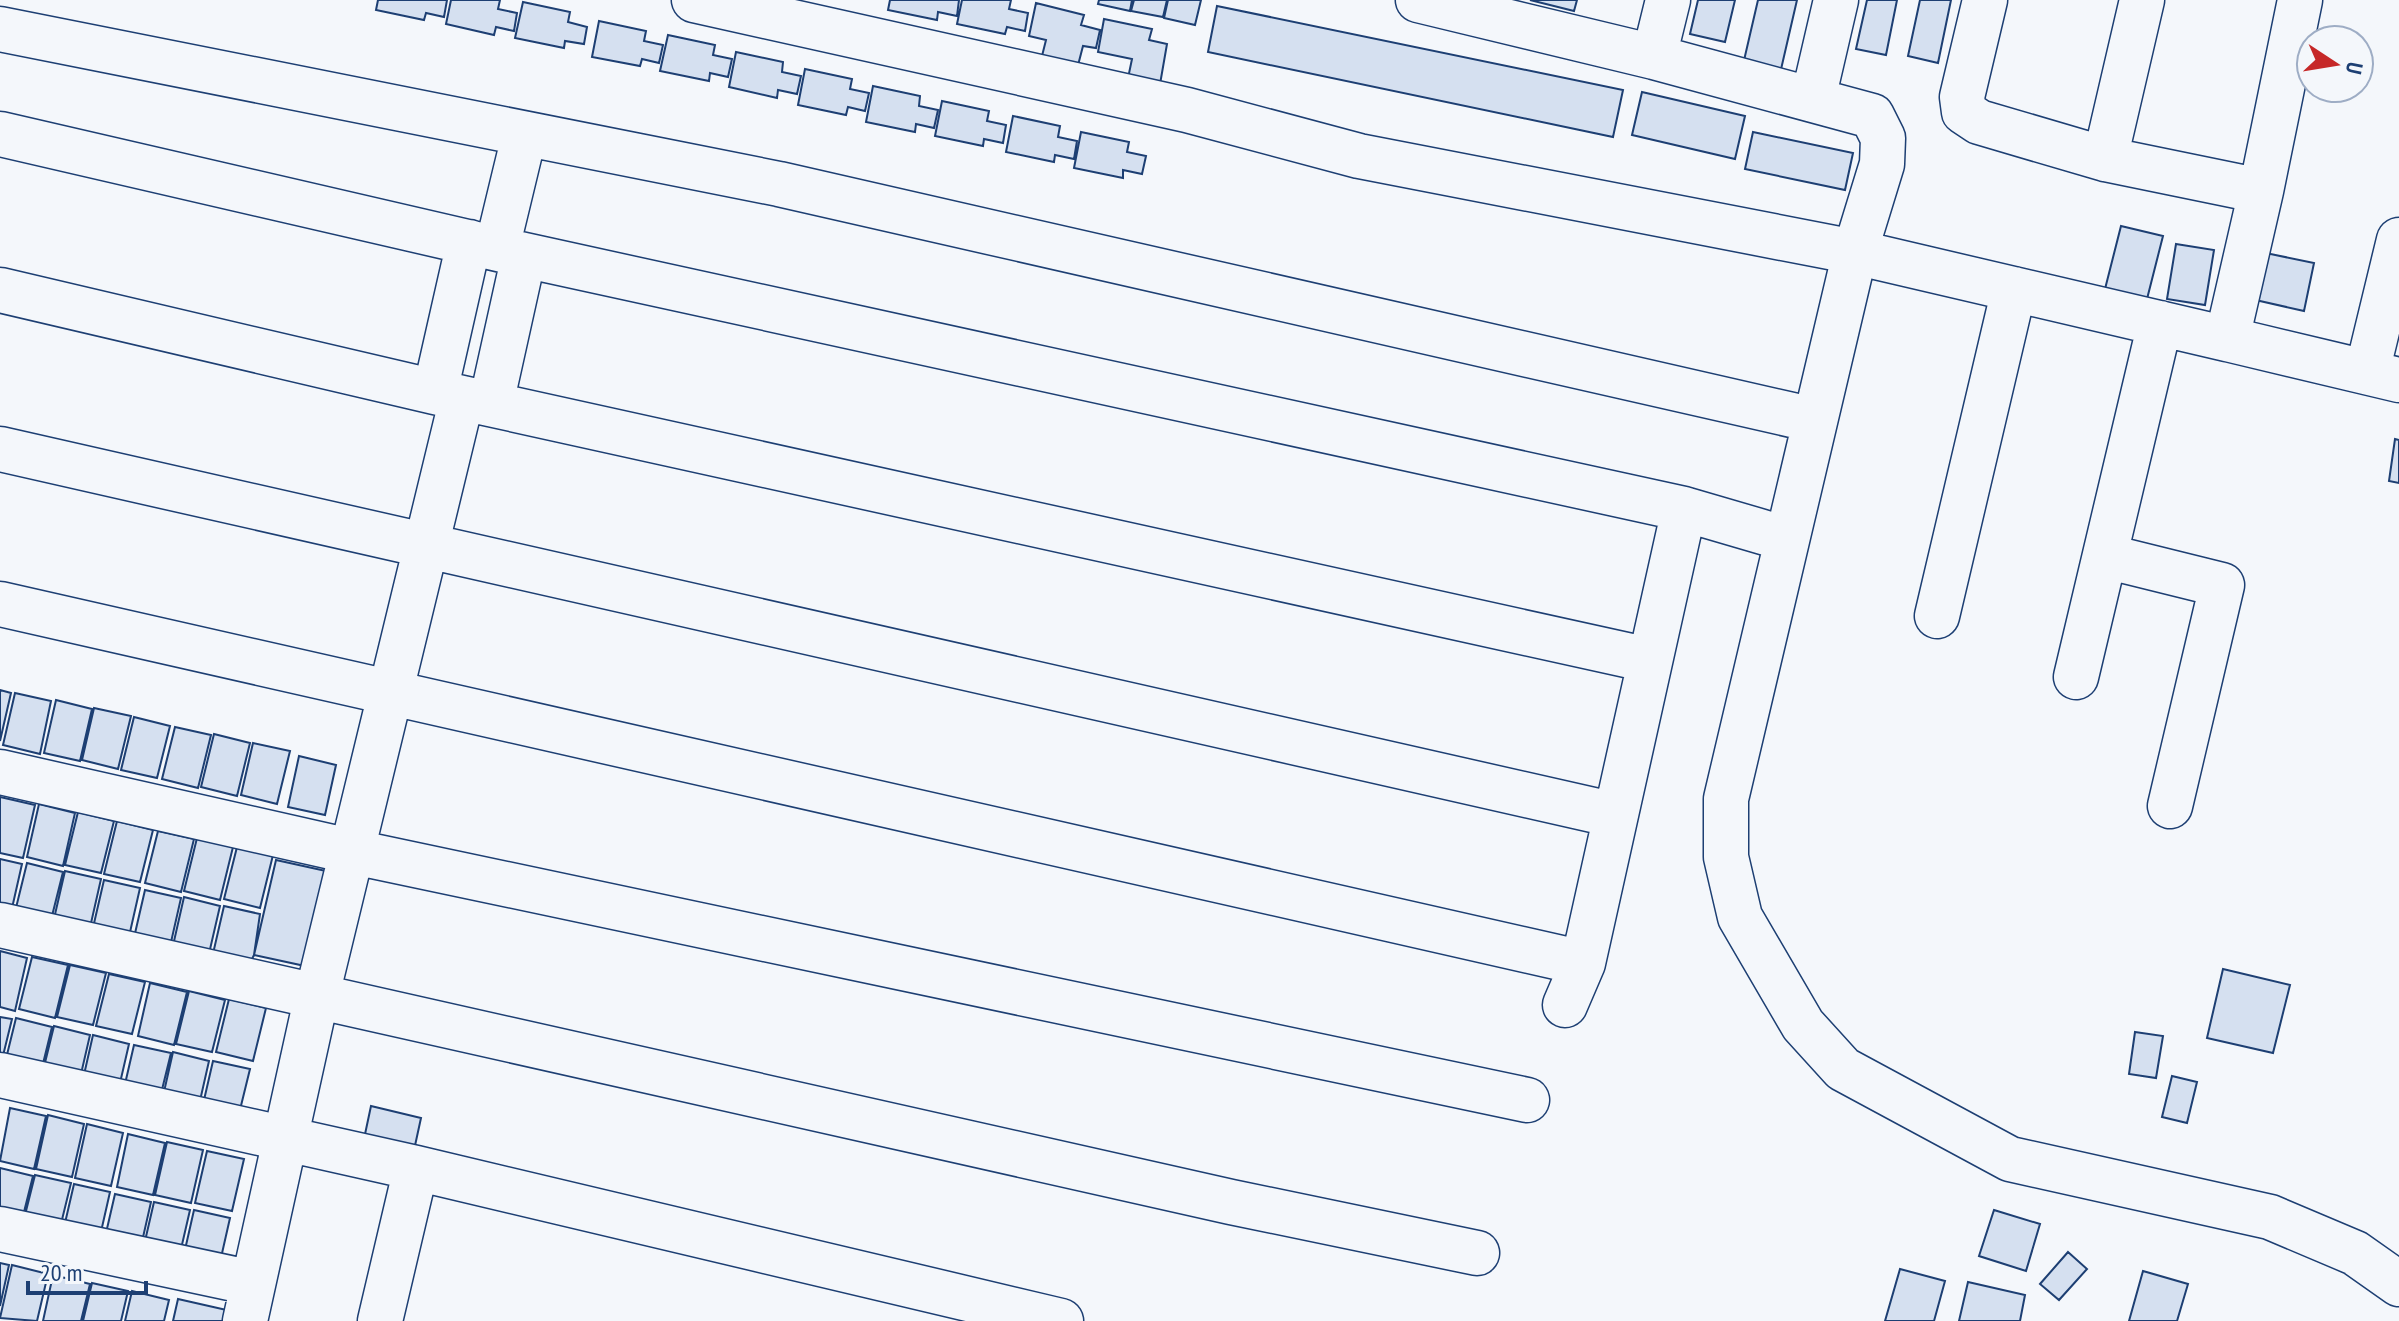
<svg xmlns="http://www.w3.org/2000/svg" width="2399" height="1321" viewBox="0 0 2399 1321" font-family="'PT Sans Narrow',sans-serif">
  <rect width="100%" height="100%" fill="#f4f7fb"/>
  <path fill="#d5e0f0" stroke="#1d3f73" stroke-width="2" d="M378 0H447L444 17 426 13 424 20 376 10Z
    M451 0H500L498 9 517 13 514 31 496 27 494 35 446 24Z
    M890 0H959L957 16 938 12 937 20 888 10Z
    M962 0H1011L1009 9 1028 13 1025 31 1007 27 1005 34 957 24Z
    M1099 0H1132L1130 11 1098 4Z
    M1134 0H1167L1163 17 1131 11Z
    M1168 0H1201L1195 25 1164 18Z
    M1530 0H1577L1574 11Z
    M1698 0H1735L1725 42 1690 34Z
    M1758 0H1797L1779 78 1742 69Z
    M1867 0H1897L1886 55 1856 49Z
    M1920 0H1951L1938 63 1908 56Z
    M523 2 570 12 568 22 587 27 584 44 565 41 564 48 515 38Z
    M1036 3 1084 15 1081 25 1100 30 1096 48 1083 46 1076 73 1040 64 1046 40 1029 36Z
    M1217 6 1623 90 1613 137 1208 52Z
    M1104 19 1152 29 1149 40 1167 44 1159 90 1127 83 1132 59 1098 52Z
    M599 21 646 31 644 41 663 45 659 63 642 59 640 66 592 57Z
    M668 35 715 45 713 55 732 59 728 77 710 73 709 81 660 71Z
    M736 52 783 62 782 72 801 76 797 94 778 90 777 98 729 87Z
    M805 69 852 79 850 89 869 93 865 111 848 107 846 115 798 105Z
    M873 86 920 96 919 106 938 110 934 128 916 124 915 132 866 122Z
    M1642 92 1745 116 1735 159 1632 135Z
    M942 101 989 111 987 121 1006 125 1003 143 984 139 983 146 935 136Z
    M1013 116 1060 126 1058 137 1077 141 1074 159 1055 155 1054 162 1006 152Z
    M1081 132 1129 142 1127 152 1146 156 1142 174 1123 170V178L1074 168Z
    M1753 132 1853 153 1845 190 1745 169Z
    M2121 226 2163 236 2147 299 2105 289Z
    M2176 244 2214 250 2205 305 2167 299Z
    M2261 252 2314 263 2304 311 2251 299Z
    M2395 439 2399 440V483L2389 481Z
    M0 690 11 693 0 741Z
    M15 693 51 701 40 754 3 745Z
    M56 700 92 709 80 761 44 753Z
    M94 708 131 716 118 769 82 760Z
    M134 717 170 726 157 778 121 770Z
    M175 727 211 735 198 788 162 779Z
    M214 734 250 743 237 796 201 787Z
    M253 743 290 751 277 804 241 795Z
    M299 756 336 765 325 815 288 807Z
    M0 797 35 805 23 858 0 853Z
    M39 804 75 813 63 866 27 857Z
    M78 812 114 821 101 873 65 865Z
    M117 821 153 830 140 882 104 874Z
    M158 831 194 839 181 892 145 883Z
    M197 838 233 847 220 900 184 891Z
    M237 847 273 855 260 908 224 899Z
    M0 859 22 864 10 917 0 915Z
    M276 860 326 871 305 966 254 955Z
    M27 863 63 872 50 924 14 916Z
    M65 871 101 879 89 932 53 923Z
    M104 880 140 888 128 941 92 932Z
    M145 890 181 898 169 951 133 942Z
    M184 897 220 906 208 958 172 950Z
    M224 906 260 914 254 955 248 967 212 958Z
    M0 951 27 958 15 1011 0 1007Z
    M32 957 68 965 55 1018 19 1009Z
    M70 965 106 973 93 1025 57 1017Z
    M2223 969 2290 985 2273 1053 2207 1038Z
    M109 974 145 982 132 1034 96 1026Z
    M150 983 187 992 174 1045 138 1036Z
    M189 991 225 1000 212 1052 176 1044Z
    M229 999 266 1008 253 1061 216 1052Z
    M0 1017 12 1019 0 1068Z
    M16 1018 52 1027 39 1080 3 1071Z
    M54 1026 90 1035 78 1087 41 1079Z
    M2135 1032 2163 1036 2156 1078 2129 1074Z
    M93 1035 129 1044 117 1096 81 1088Z
    M134 1045 171 1053 158 1106 122 1097Z
    M173 1052 209 1061 197 1114 161 1105Z
    M213 1061 250 1069 237 1122 201 1113Z
    M2172 1076 2197 1082 2187 1123 2162 1117Z
    M371 1106 421 1118 411 1164 361 1153Z
    M10 1108 46 1116 34 1169 0 1161Z
    M48 1115 84 1124 72 1177 36 1169Z
    M87 1124 123 1133 111 1186 75 1178Z
    M128 1134 165 1143 153 1195 117 1187Z
    M167 1142 203 1150 191 1203 155 1195Z
    M207 1151 244 1159 232 1211 195 1203Z
    M0 1168 33 1176 20 1228 0 1224Z
    M35 1175 71 1183 58 1236 22 1227Z
    M74 1184 110 1192 98 1245 62 1236Z
    M115 1194 151 1202 139 1255 103 1246Z
    M154 1202 190 1210 178 1262 142 1254Z
    M194 1210 230 1218 218 1271 182 1263Z
    M1994 1210 2040 1224 2026 1271 1979 1256Z
    M2068 1252 2087 1269 2059 1300 2040 1284Z
    M0 1263 9 1265 0 1306Z
    M12 1265 48 1274 37 1321 0 1318Z
    M1900 1269 1945 1281 1934 1321H1885Z
    M2143 1271 2188 1284 2177 1321H2129Z
    M53 1275 90 1284 81 1321H43Z
    M1968 1282 2025 1295 2020 1321H1959Z
    M92 1283 128 1291 121 1321H83Z
    M132 1291 169 1300 164 1321H125Z
    M178 1299 231 1311 229 1321H173Z"/>
  <g fill="none" stroke-linecap="round" stroke-linejoin="round">
    <defs>
      <path id="minor" d="M694 0 1187 110 1359 156 1855 252 2227 339 2261 191
        M1418 0 1654 57 1872 116 1883 138 1882 164 1855 252 1726 799V857L1740 917 1803 1025 1843 1069 2010 1159 2270 1217 2355 1253 2399 1284
        M1985 0 1962 97 1964 112 1979 122 2105 159 2261 191 2300 0
        M0 29 779 184 1814 420
        M1654 57 1668 0
        M1813 99 1836 0
        M0 134 524 255 1684 509 1766 533
        M2105 159 2142 0
        M497 248 524 136
        M0 290 435 392 1649 660
        M2227 339 2399 380
        M2367 372 2399 240
        M435 392 469 242
        M491 404 524 255
        M0 449 1615 815
        M2105 556 2222 585 2170 806
        M0 604 1583 963
        M1937 616 2014 289
        M2076 677 2160 323
        M0 772 354 852 1527 1100
        M0 925 1231 1202 1477 1253
        M1565 1005 1583 963 1684 509
        M0 1075 416 1168 1061 1321
        M0 1229 253 1283
        M245 1321 317 995 462 398
        M380 1321 416 1168"/>
    </defs>
    <use href="#minor" stroke="#1d3f73" stroke-width="47"/>
    <use href="#minor" stroke="#f4f7fb" stroke-width="44"/>
  </g>
  <g transform="translate(2335 64) rotate(102)"><circle r="38" fill="#f4f7fb" stroke="#9eadc5" stroke-width="2"/>
  <path d="M0-6L14 30L0 20L-14 30Z" fill="#c62828"/>
  <text y="-12" font-size="22" font-weight="bold" text-anchor="middle" fill="#1d3f73">U</text>
  </g>
  <path d="M28 1281v12h118v-12" fill="none" stroke="#1d3f73" stroke-width="4"/>
  <text x="40" y="1281" font-size="24" fill="#1d3f73" stroke="#f4f7fb" stroke-width="6" paint-order="stroke">20 m</text>
</svg>
